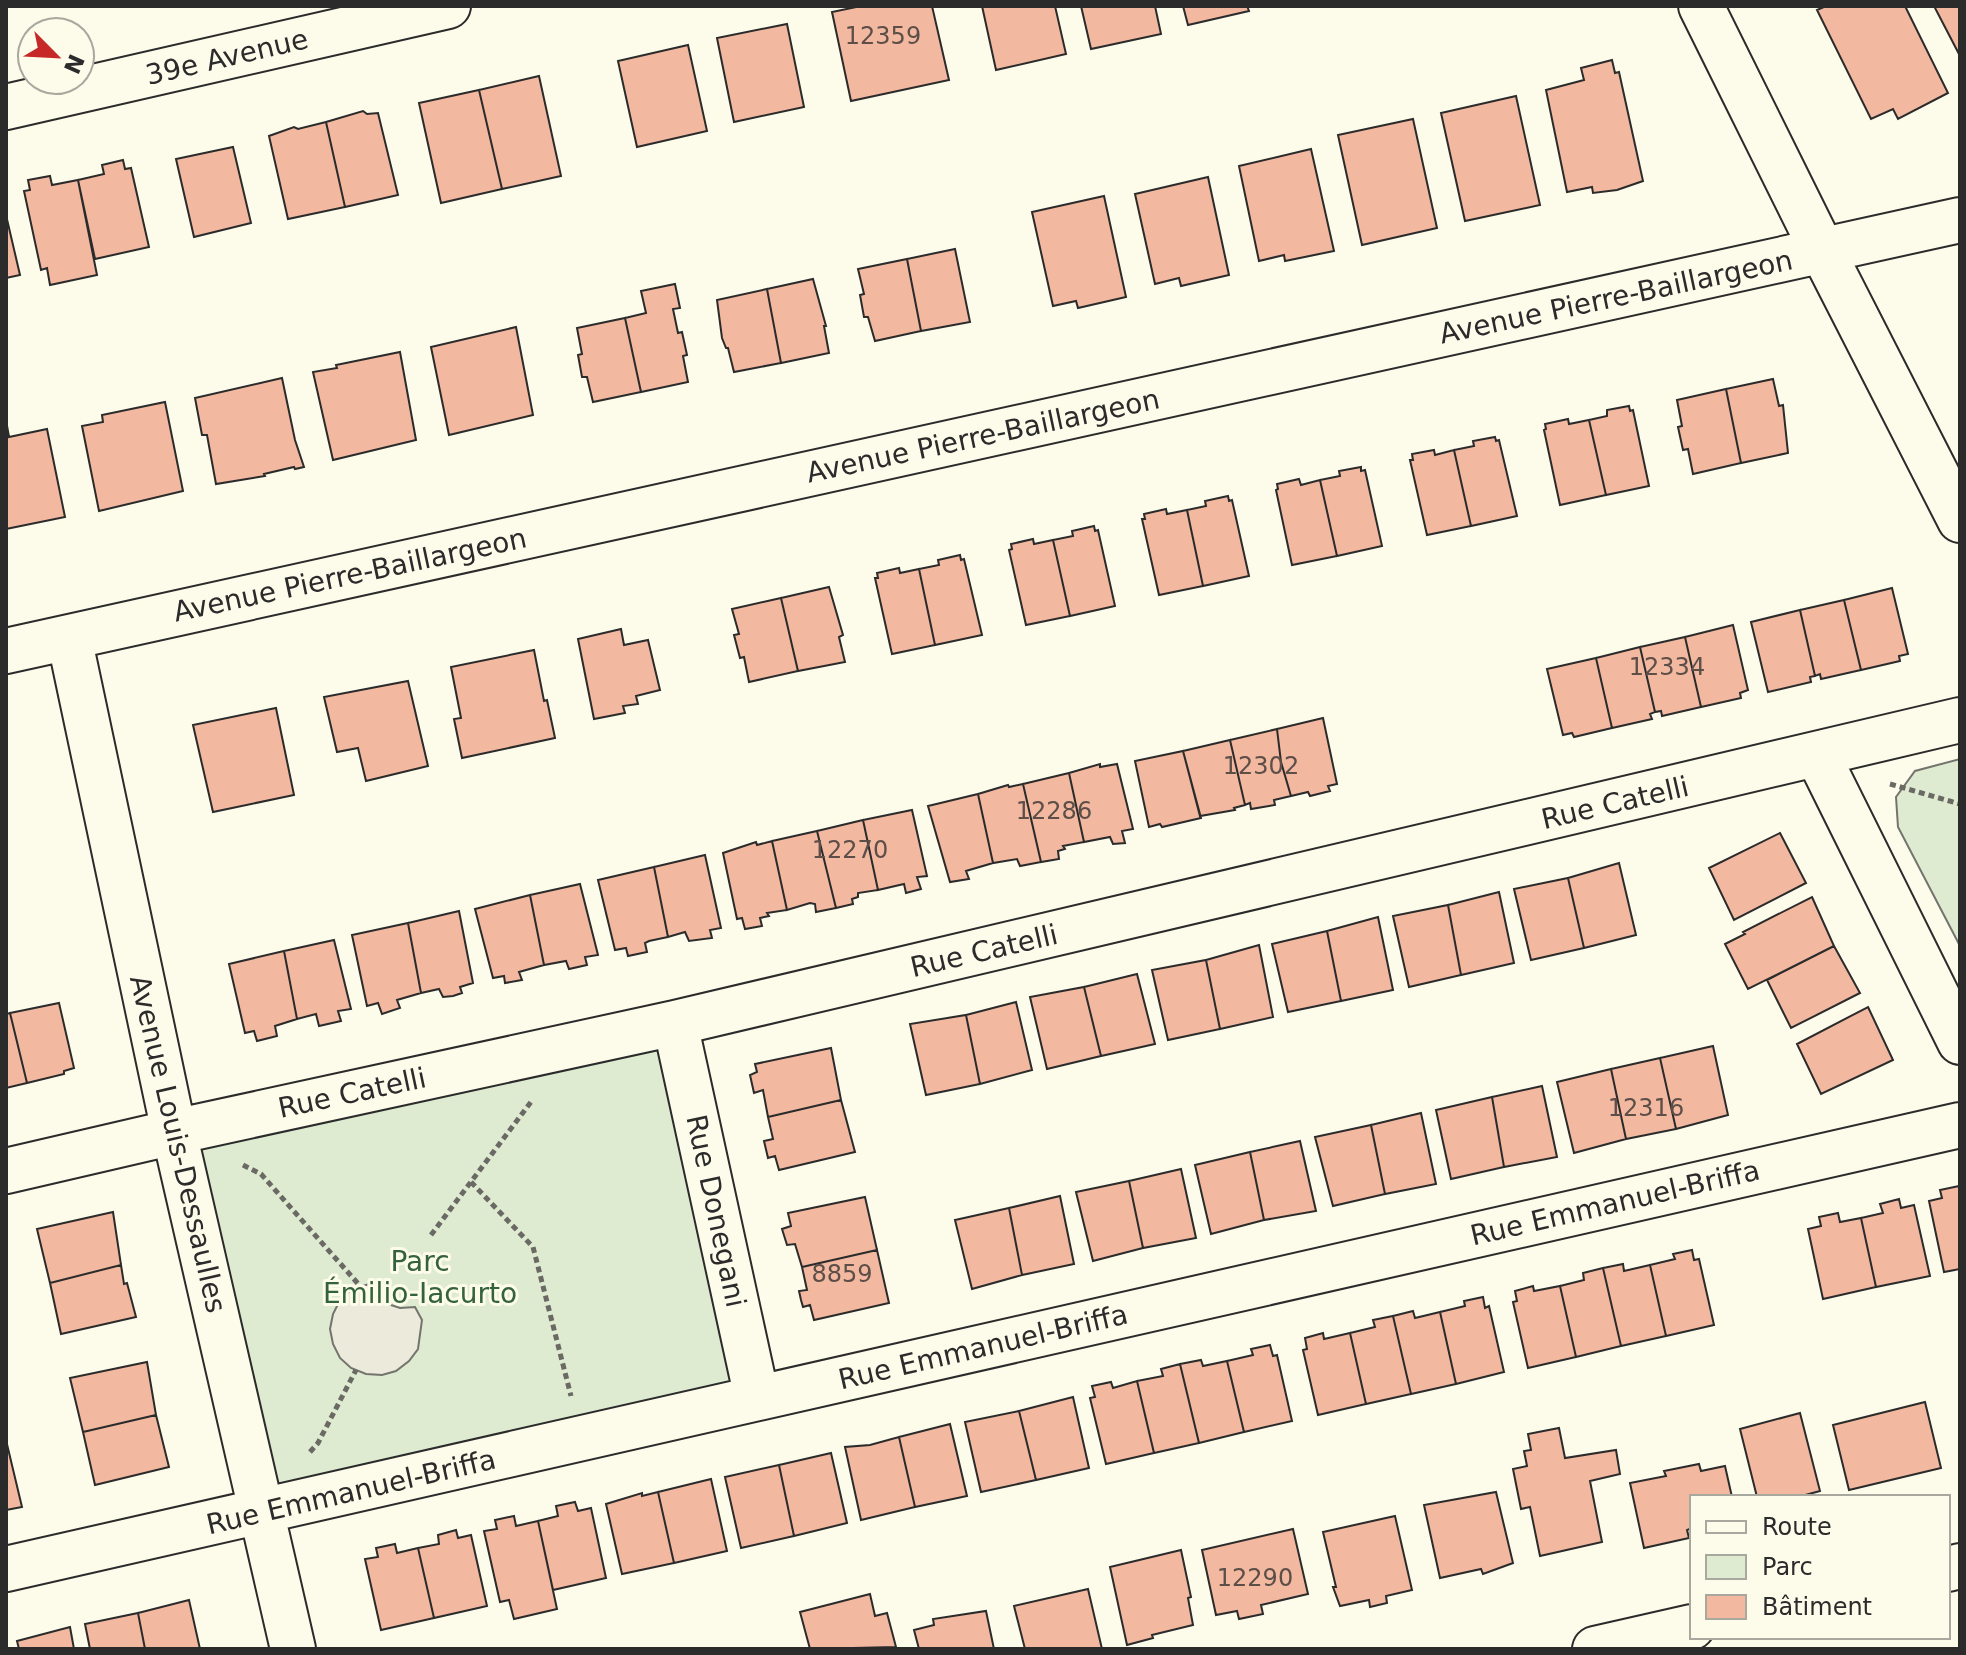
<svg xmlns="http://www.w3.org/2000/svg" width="1966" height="1655" viewBox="0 0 1966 1655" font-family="'DejaVu Sans',sans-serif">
  <rect width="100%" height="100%" fill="#fdfbea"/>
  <path fill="#deebd1" stroke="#74746e" stroke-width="2" d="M1960 759V946L1898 827 1896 797 1915 771Z
    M675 1023 757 1398 263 1513 174 1132Z"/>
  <path fill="#eceadb" stroke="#74746e" stroke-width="2" d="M369 1284 376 1295 388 1304 400 1308 415 1307 422 1320 418 1349 409 1361 396 1371 382 1375 366 1374 351 1368 340 1358 333 1344 330 1329 333 1314 340 1300 351 1290Z"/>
  <path fill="#f2b8a0" stroke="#2b2b2b" stroke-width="2" d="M861 6H932L949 80 851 101 832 12Z
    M982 6H1055L1066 54 996 70Z
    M1081 6H1155L1161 34 1091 49Z
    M1183 6H1247L1249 11 1188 25Z
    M1826 6H1905L1948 93 1898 119 1893 109 1871 119 1817 10Z
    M1934 6H1960V56Z
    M787 24 804 107 734 122 717 38Z
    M688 45 707 131 637 147 618 61Z
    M1612 60 1615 73 1619 72 1643 181 1617 190 1593 193 1592 187 1567 192 1546 90 1584 80 1581 68Z
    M539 76 561 176 502 189 479 90Z
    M479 90 502 189 441 203 419 103Z
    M1516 96 1540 205 1465 221 1441 113Z
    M363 111 367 114 378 113 398 195 345 207 326 122Z
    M1413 119 1437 228 1362 245 1338 135Z
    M326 122 345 207 288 219 269 136 294 127 298 129Z
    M233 147 251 223 194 237 176 159Z
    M1311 149 1334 251 1285 261 1284 255 1259 261 1239 166Z
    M123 160 125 169 131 168 149 247 95 259 78 180 104 174 102 165Z
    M50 176 52 185 78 180 97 275 50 285 47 268 41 270 24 191 30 190 28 180Z
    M1208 177 1229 275 1181 286 1179 278 1155 284 1135 194Z
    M1104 196 1126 297 1078 308 1076 301 1053 306 1032 212Z
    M6 215 20 275 6 278Z
    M955 249 970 322 921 331 907 259Z
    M907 259 921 331 875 341 868 317H864L860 295 864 294 858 269Z
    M813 279 826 326H824L829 353 781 363 767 289Z
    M675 284 680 308 673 309 678 333 682 332 687 355 683 356 688 382 641 392 625 318 646 313 641 291Z
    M767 289 781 363 734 372 728 348H726L722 338 717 300Z
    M625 318 641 392 593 402 587 377H582L578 355 582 354 577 328Z
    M516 327 533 415 449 435 431 347Z
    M400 352 416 440 333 460 313 372 337 368 336 365Z
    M282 378 295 440 304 467 295 469 294 467 264 474 265 476 216 484 207 435H202L195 398Z
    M1773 379 1779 406 1783 405 1788 453 1741 463 1726 389Z
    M1726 389 1741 463 1693 474 1688 449 1683 450 1678 427 1682 426 1677 400Z
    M165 402 183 491 99 511 82 426 103 422 102 415Z
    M1629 406 1630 411 1633 410 1649 486 1606 495 1589 420 1607 416V410Z
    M1568 419 1569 424 1589 420 1606 495 1560 505 1544 430 1546 429 1545 424Z
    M6 420 9 437 47 429 65 517 6 529Z
    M1495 437 1496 441 1499 440 1517 516 1471 526 1454 450 1474 446 1473 441Z
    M1434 450 1435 455 1454 450 1471 526 1427 535 1410 460H1413L1412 454Z
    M1361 467V471L1365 470 1382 546 1337 556 1320 480 1340 476 1339 471Z
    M1299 479 1301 485 1320 480 1337 556 1292 565 1276 490 1278 489 1277 484Z
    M1228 496 1229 501 1232 500 1249 576 1203 586 1187 510 1206 506 1205 501Z
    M1166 509 1167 514 1187 510 1203 586 1159 595 1142 519H1145L1144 514Z
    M1094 526 1095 531 1098 530 1115 606 1070 616 1053 540 1073 536 1072 531Z
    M1033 539 1034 544 1053 540 1070 616 1026 625 1009 550 1012 549 1011 544Z
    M960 555 961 560 964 559 982 635 935 645 919 569 939 565 938 560Z
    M899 568 900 573 919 569 935 645 892 654 875 578H878L877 573Z
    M829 587 843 635 839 637 845 662 798 671 781 598Z
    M1892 588 1908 654 1899 656 1900 661 1861 670 1844 600Z
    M781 598 798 671 749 682 744 657 740 658 734 635 739 634 732 609Z
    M1844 600 1861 670 1821 679 1820 674 1815 676 1800 610Z
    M1800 610 1815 676 1810 677 1811 682 1768 692 1751 622Z
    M1733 625 1748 690 1740 693 1741 698 1701 707 1685 637Z
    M621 629 624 645 648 640 660 690 636 696 638 704 623 706 625 713 594 719 578 639Z
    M1685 637 1701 707 1662 716 1661 711 1655 712 1640 647Z
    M1640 647 1655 712 1650 714 1652 719 1612 728 1596 658Z
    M534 650 544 701 547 700 555 738 462 758 454 719 461 718 451 667Z
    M1596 658 1612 728 1574 737 1572 733 1563 735 1547 669Z
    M408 681 428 766 366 781 358 748 337 752 324 697Z
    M276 708 294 795 213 812 193 725Z
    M1323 718 1337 784 1328 786 1330 791 1310 796 1308 792 1291 796 1281 762 1277 729Z
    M1277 729 1281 762 1291 796 1274 800 1275 805 1251 809 1250 803 1245 805 1230 740Z
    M1230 740 1245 805 1234 808 1235 810 1200 816 1183 751Z
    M1183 751 1201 818 1162 827 1160 824 1149 827 1135 761Z
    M1100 764V767L1117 764 1133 829 1122 831 1125 843 1113 844 1110 837 1084 842 1069 773Z
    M1069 773 1084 842 1063 846 1065 849 1058 851 1059 859 1041 862 1023 784Z
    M1023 784 1041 862 1020 866 1017 859 993 863 978 794 1008 785 1009 787Z
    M978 794 993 863 966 871 969 879 950 882 928 806Z
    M912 810 927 876 917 877 921 889 906 893 904 884 878 890 863 820Z
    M863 820 878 890 858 893V897L852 899 853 904 836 908 817 831Z
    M817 831 836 908 816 912 815 904 810 903 787 910 772 841Z
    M1780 833 1806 883 1734 920 1709 868Z
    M772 841 787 910 767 913 769 916 760 918 762 926 745 929 742 918 737 919 723 853 756 842 757 845Z
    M705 855 721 928 710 930 712 938 689 941 685 932 668 937 654 867Z
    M1619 863 1636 935 1584 948 1568 878Z
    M654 867 668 937 649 941 645 943 647 952 628 956 626 948 615 950 598 880Z
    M1568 878 1584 948 1531 960 1514 889Z
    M580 884 598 955 585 957 587 965 569 969 566 961 544 965 530 895Z
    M1499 892 1514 963 1461 975 1448 905Z
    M530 895 544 965 519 972 522 980 505 983 504 976 493 978 475 909Z
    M1812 897 1834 946 1748 989 1725 944 1745 934 1743 932Z
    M1448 905 1461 975 1409 987 1393 916Z
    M459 911 473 983 460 987 462 993 453 996 443 997 439 989 421 993 408 923Z
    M1378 917 1393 990 1341 1001 1327 931Z
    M408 923 421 993 397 1000 400 1008 382 1014 378 1003 367 1006 352 935Z
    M1327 931 1341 1001 1288 1012 1272 944Z
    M334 940 351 1009 338 1011 341 1021 319 1026 316 1014 297 1019 284 951Z
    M1259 945 1273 1017 1220 1029 1206 960Z
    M1834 946 1860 993 1791 1028 1767 980Z
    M284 951 297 1019 275 1026 277 1036 257 1041 254 1031 245 1033 229 964Z
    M1206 960 1220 1029 1168 1040 1152 970Z
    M1137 974 1155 1044 1101 1056 1084 987Z
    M1084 987 1101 1056 1047 1069 1030 997Z
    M1016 1002 1032 1070 980 1084 966 1015Z
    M59 1003 74 1068 64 1071V1074L27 1083 10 1013Z
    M1868 1007 1893 1060 1821 1094 1797 1044Z
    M10 1013 27 1083 6 1088V1014Z
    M966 1015 980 1084 926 1095 910 1024Z
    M1713 1046 1728 1115 1676 1129 1660 1058Z
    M831 1048 841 1100 768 1117 763 1090 754 1093 750 1075 757 1072 755 1064Z
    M1660 1058 1676 1129 1626 1139 1611 1069Z
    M1611 1069 1626 1139 1574 1153 1557 1082Z
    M1542 1086 1557 1157 1504 1167 1492 1097Z
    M1492 1097 1504 1167 1451 1179 1436 1110Z
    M841 1100 855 1152 779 1170 775 1156 768 1158 764 1141 773 1139 768 1117Z
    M1421 1113 1436 1184 1385 1194 1371 1125Z
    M1371 1125 1385 1194 1333 1206 1315 1137Z
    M1300 1141 1316 1211 1264 1220 1250 1152Z
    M1250 1152 1264 1220 1211 1234 1195 1165Z
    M1181 1169 1196 1238 1143 1248 1129 1181Z
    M1129 1181 1143 1248 1093 1261 1076 1192Z
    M1959 1186 1960 1269 1944 1272 1929 1201 1942 1198 1940 1190Z
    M1060 1196 1074 1264 1022 1275 1009 1208Z
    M865 1197 877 1250 802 1267 795 1244 787 1245 782 1229 791 1226 788 1213Z
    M1899 1199 1901 1208 1914 1205 1930 1276 1876 1287 1861 1218 1883 1213 1880 1204Z
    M1009 1208 1022 1275 972 1289 955 1220Z
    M113 1212 121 1265 50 1283 37 1229Z
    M1838 1213 1840 1222 1861 1218 1876 1287 1823 1299 1808 1229 1821 1226 1819 1217Z
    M877 1250 889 1303 814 1320 810 1305 803 1307 801 1300 799 1291 807 1290 802 1267Z
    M1692 1250 1694 1260 1699 1259 1714 1325 1666 1336 1650 1265 1675 1259 1673 1254Z
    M1623 1264 1624 1271 1650 1265 1666 1336 1621 1346 1603 1268Z
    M121 1265 124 1284 127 1283 136 1317 61 1334 50 1283Z
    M1603 1268 1621 1346 1576 1357 1560 1286 1584 1280 1583 1273Z
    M1533 1286 1534 1291 1560 1286 1576 1357 1528 1368 1513 1302 1517 1301 1515 1291Z
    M1483 1297 1485 1308 1489 1306 1504 1372 1456 1384 1440 1312 1465 1306 1464 1301Z
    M1413 1311 1415 1318 1440 1312 1456 1384 1411 1394 1393 1316Z
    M1393 1316 1411 1394 1366 1404 1350 1333 1375 1327 1373 1320Z
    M1323 1333 1324 1339 1350 1333 1366 1404 1318 1415 1303 1350 1307 1349 1305 1338Z
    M1270 1345 1273 1356 1277 1355 1292 1421 1244 1432 1227 1361 1253 1355 1251 1349Z
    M1201 1360 1203 1366 1227 1361 1244 1432 1199 1443 1180 1364Z
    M147 1362 156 1415 83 1432 70 1378Z
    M1180 1364 1199 1443 1154 1453 1137 1381 1163 1376 1161 1369Z
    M1137 1381 1154 1453 1106 1464 1090 1398 1095 1397 1092 1386 1111 1382 1113 1388Z
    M1073 1397 1089 1468 1036 1480 1019 1411Z
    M1925 1402 1941 1468 1849 1490 1833 1425Z
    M1019 1411 1036 1480 981 1492 965 1422Z
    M1800 1413 1820 1491 1798 1497H1757L1740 1429Z
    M156 1415 169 1467 95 1485 83 1432Z
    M950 1424 967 1496 915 1507 899 1437Z
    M1559 1428 1565 1458 1616 1450 1620 1474 1590 1481 1602 1542 1540 1556 1530 1507 1521 1509 1513 1469 1527 1466 1524 1451 1531 1450 1528 1434Z
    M899 1437 915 1507 861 1520 845 1447 870 1445Z
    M6 1440 22 1507 6 1510Z
    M831 1453 847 1523 794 1536 779 1465Z
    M1699 1464 1701 1471 1725 1466 1732 1497H1692V1528L1687 1530 1689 1538 1644 1548 1630 1483 1666 1476 1664 1471Z
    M779 1465 794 1536 741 1548 725 1477Z
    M711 1479 727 1551 674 1563 658 1492Z
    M658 1492 674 1563 622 1574 606 1504 642 1493V1496Z
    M1496 1492 1513 1563 1483 1574 1481 1569 1440 1578 1424 1505Z
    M575 1502 578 1511 591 1508 606 1578 553 1590 538 1521 558 1516 556 1506Z
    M514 1516 516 1526 538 1521 557 1609 514 1619 509 1600 500 1602 484 1531 497 1529 495 1520Z
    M1395 1516 1412 1590 1386 1596 1387 1603 1370 1607 1369 1600 1340 1606 1333 1587H1336L1323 1532Z
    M1293 1529 1308 1594 1261 1605 1263 1614 1239 1619 1237 1611 1216 1615 1202 1550Z
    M456 1530 458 1538 471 1535 487 1606 434 1618 418 1548 439 1544 438 1535Z
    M395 1544 397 1553 418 1548 434 1618 381 1630 365 1559 378 1557 376 1548Z
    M1181 1550 1191 1597 1188 1598 1193 1625 1152 1635 1153 1638 1127 1645 1110 1567Z
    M1088 1589 1102 1649H1025L1014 1606Z
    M870 1594 875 1616 887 1613 896 1647 810 1649 800 1612Z
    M189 1600 200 1649H145L138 1613Z
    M986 1611 994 1649H919L914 1630 934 1625 933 1619Z
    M138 1613 145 1649H90L85 1624Z
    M70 1627 74 1649H19L17 1641Z"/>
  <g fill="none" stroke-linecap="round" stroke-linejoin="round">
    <defs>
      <path id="minor" d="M1701 6 1823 252 1960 520
        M6 107 448 6
        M69 637 174 1132 293 1649
        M6 651 1960 220
        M1818 756 1960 1042
        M675 1023 757 1398
        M6 1171 174 1132 675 1023 1960 720
        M6 1569 1960 1125
        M1948 1569 1960 1566
        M1595 1649 1692 1627"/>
    </defs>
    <use href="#minor" stroke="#2b2b2b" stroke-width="48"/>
    <path stroke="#6a6964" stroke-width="5" stroke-dasharray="6 4" stroke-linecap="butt" d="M1890 784 1960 804
      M243 1165 261 1174 361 1287
      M471 1182 533 1247 571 1396
      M431 1235 531 1102
      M310 1452 318 1443 356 1370"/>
    <use href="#minor" stroke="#fdfbea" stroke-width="44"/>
  </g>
  <g text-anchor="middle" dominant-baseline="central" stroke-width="6" stroke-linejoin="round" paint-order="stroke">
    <g font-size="24" fill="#5d4e48">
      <text x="883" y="36">12359</text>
      <text x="1667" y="667">12334</text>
      <text x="1261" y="766">12302</text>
      <text x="1054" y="811">12286</text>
      <text x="850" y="850">12270</text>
      <text x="1646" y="1108">12316</text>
      <text x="842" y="1274">8859</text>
      <text x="1255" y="1578">12290</text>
    </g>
    <g font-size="28" fill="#2b2b2b" stroke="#fdfbea">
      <text transform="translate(227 57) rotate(-13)">39e Avenue</text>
      <text transform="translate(1616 297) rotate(-12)">Avenue Pierre-Baillargeon</text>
      <text transform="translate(983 436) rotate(-12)">Avenue Pierre-Baillargeon</text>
      <text transform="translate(350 575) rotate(-12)">Avenue Pierre-Baillargeon</text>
      <text transform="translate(1615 803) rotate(-13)">Rue Catelli</text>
      <text transform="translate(984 951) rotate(-13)">Rue Catelli</text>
      <text transform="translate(352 1093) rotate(-12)">Rue Catelli</text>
      <text transform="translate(178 1144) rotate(77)">Avenue Louis-Dessaulles</text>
      <text transform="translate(1615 1203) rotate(-13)">Rue Emmanuel-Briffa</text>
      <text transform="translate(716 1211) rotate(78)">Rue Donegani</text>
      <text transform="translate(983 1347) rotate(-13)">Rue Emmanuel-Briffa</text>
      <text transform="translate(351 1492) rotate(-13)">Rue Emmanuel-Briffa</text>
    </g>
    <g font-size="28" fill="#34623c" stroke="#fdfbea">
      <text x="420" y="1261">Parc<tspan x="420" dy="32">Émilio-Iacurto</tspan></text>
    </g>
  </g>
  <rect width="1966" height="1655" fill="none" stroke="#2b2b2b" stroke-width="16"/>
  <rect x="1690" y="1495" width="260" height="144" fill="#fdfbea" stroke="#a9a89e" stroke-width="2"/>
  <rect x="1706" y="1521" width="40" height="12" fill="#fdfbea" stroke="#a9a89e" stroke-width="2"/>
  <text x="1762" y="1535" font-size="24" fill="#2b2b2b">Route</text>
  <rect x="1706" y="1555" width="40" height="24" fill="#deebd1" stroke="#a9a89e" stroke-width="2"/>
  <text x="1762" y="1575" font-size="24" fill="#2b2b2b">Parc</text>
  <rect x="1706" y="1595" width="40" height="24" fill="#f2b8a0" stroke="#a9a89e" stroke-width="2"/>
  <text x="1762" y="1615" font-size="24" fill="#2b2b2b">Bâtiment</text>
  <g transform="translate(56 56) rotate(114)"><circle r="38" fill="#fdfbea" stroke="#a9a89e" stroke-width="2"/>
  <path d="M0-6L14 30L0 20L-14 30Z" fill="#c62828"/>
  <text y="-12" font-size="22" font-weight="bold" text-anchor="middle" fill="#2b2b2b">N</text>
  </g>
</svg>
